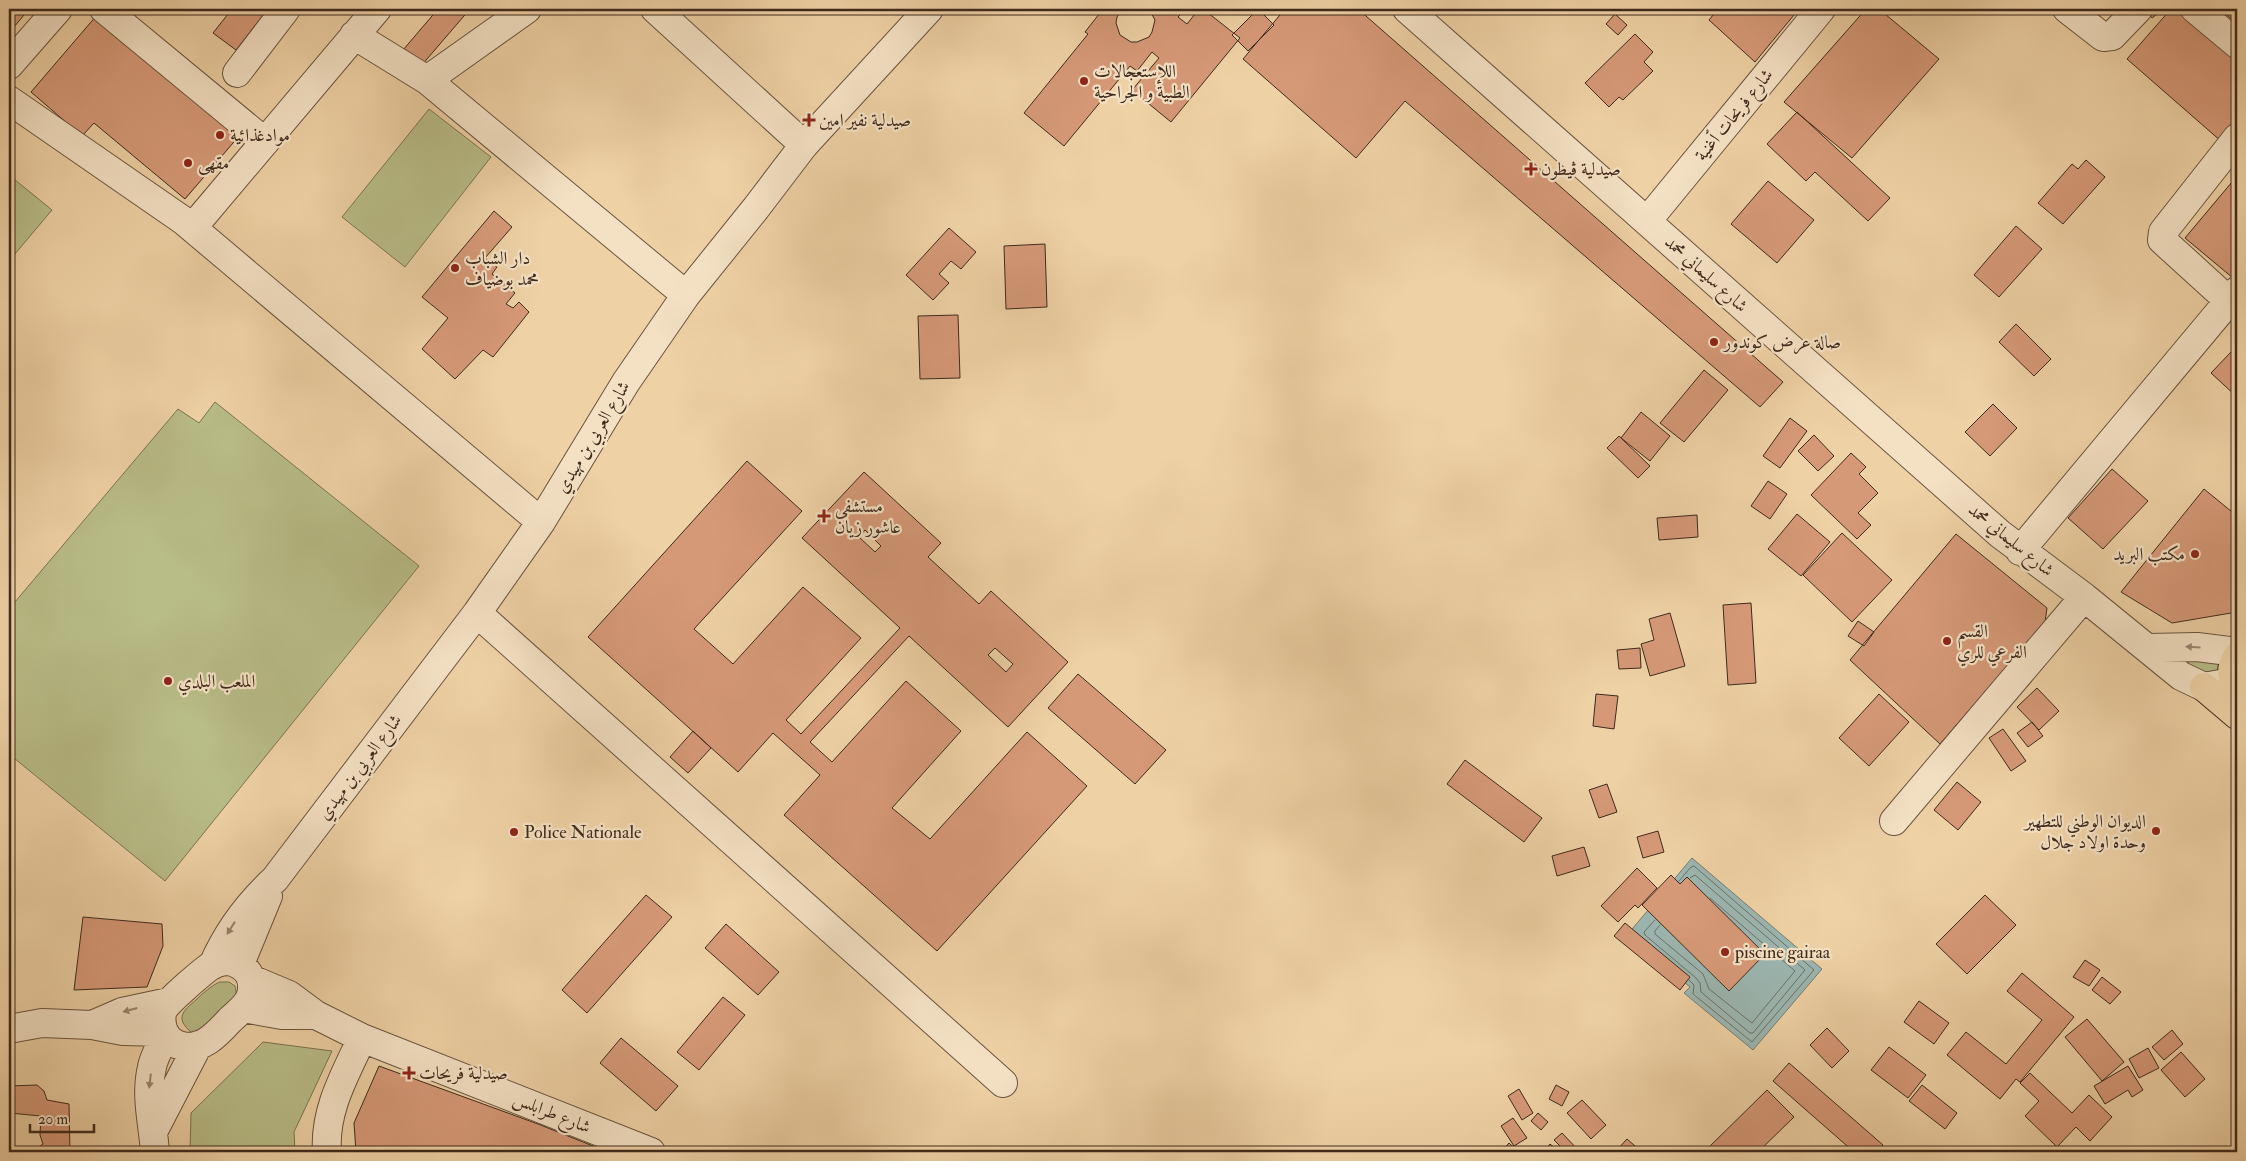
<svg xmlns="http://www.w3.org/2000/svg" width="2246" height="1161" viewBox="0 0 2246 1161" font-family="'IM FELL Double Pica',Amiri,serif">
  <rect width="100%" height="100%" fill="#eed1a5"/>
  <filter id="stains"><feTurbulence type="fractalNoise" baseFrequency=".004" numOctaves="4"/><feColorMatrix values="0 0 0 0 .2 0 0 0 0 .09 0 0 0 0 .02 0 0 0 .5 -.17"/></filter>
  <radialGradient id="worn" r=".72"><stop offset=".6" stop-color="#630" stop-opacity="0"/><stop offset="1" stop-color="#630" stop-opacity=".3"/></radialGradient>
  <path fill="#b8bc87" stroke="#7c7352" d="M429 109 491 157 405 267 342 217Z
    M9 175 52 210 9 261Z
    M215 402 419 566 165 881 9 754V609L178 409 199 423Z
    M2173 659 2226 661 2215 684Z
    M219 982H229L235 986 237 997 214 1029 192 1033C174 1018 183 1011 197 999 204 992 210 987 219 982Z
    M263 1042 332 1051 294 1132 295 1152H190L191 1113Z"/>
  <path fill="#9bb5af" stroke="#767d74" d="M1692 858 1822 969 1753 1050 1684 993 1690 987 1627 935Z"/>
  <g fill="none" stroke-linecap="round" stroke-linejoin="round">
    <path stroke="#6d7066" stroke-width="1" d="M1679 881 1691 867 1694 866 1814 970 1752 1042 1693 994 1694 985 1689 980
      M1655 920 1644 932 1645 935 1696 978 1700 983 1701 992 1750 1033H1753L1805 970 1695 875 1690 878
      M1660 925 1655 931V934L1703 974 1709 989 1752 1023 1795 971 1710 898"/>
  </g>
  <path fill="#d69978" stroke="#3f2a1c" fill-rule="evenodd" d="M9 9H29L9 33Z
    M232 9H268L236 50 213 33Z
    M438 9H470L421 66 403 50Z
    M1103 9H1173L1180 15 1178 17 1187 24 1199 9H1203L1240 38 1171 122 1132 90 1159 58 1152 52 1137 71 1130 66 1064 146 1024 113 1088 34 1085 32Z
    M1123 9H1149L1155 20 1152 32 1149 37 1137 42H1131L1120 35 1116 23 1117 17Z
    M1258 9 1274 25 1248 51 1232 35Z
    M1285 9H1358L1783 382 1760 407 1405 101 1356 158 1243 59Z
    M1718 9H1799L1755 62 1709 20Z
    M1866 9H1879L1939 59 1852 158 1784 102Z
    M2145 9H2164L2152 18Z
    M2171 9H2192L2237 48V125L2222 142 2127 59Z
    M2219 9H2237V23Z
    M1615 14 1627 25 1618 35 1606 24Z
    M97 15 239 136 185 199 94 123 82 136 31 92Z
    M1635 34 1653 52 1644 62 1653 71 1623 100 1619 97 1609 107 1585 83Z
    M1797 112 1890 198 1868 221 1815 172 1806 181 1767 144Z
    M2086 160 2105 177 2063 224 2038 203 2072 164 2078 169Z
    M2237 176V273L2233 278 2185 238Z
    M1768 181 1814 220 1777 263 1731 224Z
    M494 211 512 227 485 258 497 267 492 274 515 293 506 304 513 308 519 302 529 312 493 357 483 350 455 379 422 349 448 318 422 297Z
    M2016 226 2042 249 1999 297 1974 275Z
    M949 228 976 252 961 269 951 261 939 274 949 283 933 300 906 275Z
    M1045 244 1047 307 1006 309 1004 246Z
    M958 315 960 378 920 379 918 316Z
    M2016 324 2051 359 2034 376 1999 342Z
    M2231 352 2237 358V397L2211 373Z
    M1704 370 1728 390 1684 442 1660 423Z
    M1993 404 2017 428 1990 456 1965 432Z
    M1641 412 1670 436 1650 461 1621 438Z
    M1790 418 1807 431 1780 468 1763 456Z
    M1814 435 1834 456 1818 471 1798 451Z
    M1619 436 1650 466 1638 478 1607 448Z
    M1851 453 1866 467 1859 474 1878 493 1858 513 1871 525 1857 539 1811 495Z
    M747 461 802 511 694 629 733 664 803 587 861 638 786 720 801 734 900 628 802 538 864 472 941 543 928 557 979 604 991 591 1068 662 1008 727 909 636 810 742 832 762 906 681 961 731 892 808 930 839 1027 732 1087 786 937 951 784 815 820 775 773 733 738 772 588 637ZM865 530 881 546 875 552 859 537ZM995 648 1013 664 1006 672 988 655Z
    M2112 469 2148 501 2103 549 2068 518Z
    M1768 481 1787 494 1770 519 1751 506Z
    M2204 489 2237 516V612L2172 623 2121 592Z
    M1797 514 1830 542 1801 576 1768 549Z
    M1697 515 1698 537 1659 540 1657 518Z
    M1842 533 1892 580 1852 622 1803 575Z
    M1956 534 2047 608 2045 622 1940 744 1850 660Z
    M1751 603 1756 683 1728 685 1723 605Z
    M1670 613 1685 666 1650 676 1641 644 1654 640 1649 619Z
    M1858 621 1874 632 1864 646 1848 636Z
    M1640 648 1641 668 1619 669 1617 650Z
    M1078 674 1166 750 1135 784 1048 708Z
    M2037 688 2059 711 2039 730 2017 707Z
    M1596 694 1618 696 1614 729 1593 726Z
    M1879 694 1909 722 1869 766 1839 738Z
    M2032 722 2043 736 2028 747 2017 733Z
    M2003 729 2026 761 2011 771 1989 738Z
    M693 731 711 748 688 773 670 757Z
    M1465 760 1542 818 1524 842 1447 784Z
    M1957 782 1981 802 1958 830 1934 810Z
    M1607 784 1617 812 1599 818 1589 790Z
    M1658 831 1664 852 1643 858 1637 837Z
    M1584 847 1590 866 1557 876 1552 856Z
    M1637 868 1657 888 1638 908 1635 905 1618 922 1601 906Z
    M1671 875 1680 884 1687 877 1765 954 1729 991 1642 905Z
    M646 895 672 917 587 1013 562 990Z
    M1985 895 2016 925 1967 974 1936 944Z
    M9 917 11 998H9Z
    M83 917 162 924 163 946 147 987 74 990Z
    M1625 923 1690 977 1680 990 1614 936Z
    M726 924 779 972 758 995 705 948Z
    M2085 960 2100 970 2089 986 2073 977Z
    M2022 973 2074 1017 2020 1082 2016 1079 2000 1099 1947 1055 1966 1032 2006 1064 2042 1020 2007 991Z
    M2102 977 2121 992 2110 1004 2092 990Z
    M723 997 745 1015 699 1070 677 1052Z
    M1919 1001 1949 1023 1934 1044 1904 1022Z
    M2087 1019 2124 1062 2102 1081 2065 1037Z
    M1827 1028 1849 1051 1832 1068 1810 1045Z
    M2172 1030 2183 1044 2164 1060 2152 1047Z
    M621 1038 678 1086 656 1111 600 1063Z
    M1889 1047 1926 1075 1908 1098 1871 1070Z
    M2148 1048 2159 1068 2139 1078 2129 1059Z
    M2181 1052 2205 1079 2185 1097 2161 1070Z
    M1789 1063 1883 1145 1876 1152H1854L1773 1081Z
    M379 1066 538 1124 608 1152H356L354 1123Z
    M2128 1066 2143 1090 2132 1097 2128 1090 2105 1104 2094 1086Z
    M2030 1073 2072 1113 2089 1095 2112 1117 2090 1141 2076 1127 2057 1147 2025 1116 2039 1101 2020 1083Z
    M37 1085 44 1091 47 1100 69 1104 70 1152H9V1150L36 1149 43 1144 40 1135 41 1116 9 1113V1086Z
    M1556 1085 1569 1092 1562 1106 1549 1099Z
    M1922 1085 1957 1113 1945 1129 1909 1101Z
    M1519 1089 1533 1113 1522 1120 1508 1096Z
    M1767 1090 1794 1117 1758 1152H1704Z
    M1582 1100 1606 1125 1591 1139 1567 1113Z
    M1538 1113 1548 1122 1541 1130 1531 1121Z
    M1513 1118 1527 1138 1514 1146 1501 1126Z
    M1562 1133 1580 1152H1566L1554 1140Z
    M1627 1139 1642 1152H1615Z
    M1509 1143 1519 1152H1501Z
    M1550 1144 1560 1152H1544Z"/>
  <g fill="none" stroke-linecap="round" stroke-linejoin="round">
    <defs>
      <path id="minor" d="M104 9 265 142
        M655 9 804 145
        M1407 9 2000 534 2084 597 2181 676 2204 687 2226 683
        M2067 9 2103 37 2112 36 2138 9
        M2195 9 2237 44
        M354 35 427 80 686 295
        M9 65 58 9
        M237 73 286 9
        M427 80 527 9
        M9 100 184 221 541 522
        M1647 221 1821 9
        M193 227 377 9
        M2229 301 2162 240 2163 232 2237 138
        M2020 551 2237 291
        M477 613 1003 1083
        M2149 648 2197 647 2237 652
        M1894 821 2084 597
        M229 961C246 965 257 978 250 998 246 1007 237 1013 230 1020 217 1034 202 1051 182 1046 174 1044 167 1039 164 1032 161 1024 160 1018 163 1010 168 1001 205 969 214 964 219 962 224 961 229 961Z
        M240 964 268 896
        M213 965C228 930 248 904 275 879L477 613 541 522 626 382 686 295 756 208 804 145 929 9
        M251 979 289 995 316 1015 362 1038 651 1152
        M243 1008 282 1015H316
        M92 1025 122 1012 169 1002
        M9 1029 42 1023 92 1025 123 1031 164 1032
        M154 1130 198 1045
        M155 1152C153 1124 145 1096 152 1067 154 1056 161 1045 166 1035
        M327 1152C324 1110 345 1075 362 1038"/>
      <path id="major" d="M2237 657C2231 667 2230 676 2237 686
        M2204 687 2237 715"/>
    </defs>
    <use href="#minor" stroke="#6b543e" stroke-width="30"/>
    <use href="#major" stroke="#3f2a1c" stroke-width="30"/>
    <use href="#minor" stroke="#f4e1c4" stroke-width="28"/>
    <use href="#major" stroke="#eed1a5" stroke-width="28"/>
  </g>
  <defs><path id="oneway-solid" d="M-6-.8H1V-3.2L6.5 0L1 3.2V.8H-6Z" transform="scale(1.25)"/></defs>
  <g fill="#9a8670">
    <use href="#oneway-solid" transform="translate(2193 647) rotate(-177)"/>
    <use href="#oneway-solid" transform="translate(231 928) rotate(122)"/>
    <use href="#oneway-solid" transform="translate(130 1010) rotate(165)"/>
    <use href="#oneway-solid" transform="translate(150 1081) rotate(97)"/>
  </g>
  <g fill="#8f2418" stroke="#f4e1c4" stroke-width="2">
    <circle cx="1084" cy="81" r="5"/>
    <path d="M806.5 112.5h5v5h5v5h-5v5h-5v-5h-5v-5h5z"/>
    <circle cx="220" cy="135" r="5"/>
    <circle cx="188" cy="163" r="5"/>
    <path d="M1528.5 161.5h5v5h5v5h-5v5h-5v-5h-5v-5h5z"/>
    <circle cx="455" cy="268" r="5"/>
    <circle cx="1714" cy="342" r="5"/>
    <path d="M821.5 508.5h5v5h5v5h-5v5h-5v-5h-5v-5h5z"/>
    <circle cx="2195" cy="554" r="5"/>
    <circle cx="1947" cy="641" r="5"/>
    <circle cx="168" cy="681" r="5"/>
    <circle cx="2156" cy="831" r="5"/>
    <circle cx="514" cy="832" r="5"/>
    <circle cx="1725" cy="952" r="5"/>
    <path d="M406.5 1065.5h5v5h5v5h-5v5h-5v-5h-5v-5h5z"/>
  </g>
  <g text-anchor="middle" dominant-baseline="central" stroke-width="4.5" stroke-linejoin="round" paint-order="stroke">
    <g font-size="18" fill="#3f2a1c" stroke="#f4e1c4" text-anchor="start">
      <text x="1094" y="71">اللإستعجالات<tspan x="1094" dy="21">الطبية و الجراحية</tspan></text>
      <text x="819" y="120">صيدلية نفير امين</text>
      <text x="230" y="135">موادغذائية</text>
      <text x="198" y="163">مقهى</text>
      <text x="1541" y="169">صيدلية ڨيطون</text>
      <text x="465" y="258">دار الشباب<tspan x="465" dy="21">محمد بوضياف</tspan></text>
      <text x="1724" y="342">صالة عرض كوندور</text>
      <text x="835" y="506">مستشفى<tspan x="835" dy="21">عاشور زيان</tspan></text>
      <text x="2185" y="554" text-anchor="end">مكتب البريد</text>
      <text x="1957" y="631">القسم<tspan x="1957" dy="21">الفرعي للري</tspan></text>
      <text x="178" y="681">الملعب البلدي</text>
      <text x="2146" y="821" text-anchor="end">الديوان الوطني للتطهير<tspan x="2146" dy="21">وحدة اولاد جلال</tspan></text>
      <text x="524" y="832">Police Nationale</text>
      <text x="1735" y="952">piscine gairaa</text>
      <text x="419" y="1073">صيدلية فريحات</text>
    </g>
    <g font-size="18" fill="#3f2a1c" stroke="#f4e1c4">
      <text transform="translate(1734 115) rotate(-51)">شارع فريحات ٱغنية</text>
      <text transform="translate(1706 274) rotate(42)">شارع سليماني محمد</text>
      <text transform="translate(593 437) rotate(-59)">شارع العربي بن مهيدي</text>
      <text transform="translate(2011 540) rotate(39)">شارع سليماني محمد</text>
      <text transform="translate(360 767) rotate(-53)">شارع العربي بن مهيدي</text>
      <text transform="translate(552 1113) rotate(22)">شارع طرابلس</text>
    </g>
  </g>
  <rect width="2246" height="1161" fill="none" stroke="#eed1a5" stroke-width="30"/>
  <rect x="10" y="10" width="2226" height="1141" fill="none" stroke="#3f2a1c" stroke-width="2.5"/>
  <rect x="15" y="15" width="2216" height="1131" fill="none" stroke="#3f2a1c"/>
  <path d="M30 1124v8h64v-8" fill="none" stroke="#3f2a1c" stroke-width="2.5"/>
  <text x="38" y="1124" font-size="15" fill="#3f2a1c" stroke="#f4e1c4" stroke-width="4" paint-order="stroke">20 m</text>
  <rect width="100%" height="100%" filter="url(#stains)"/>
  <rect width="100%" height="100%" fill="url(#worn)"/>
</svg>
